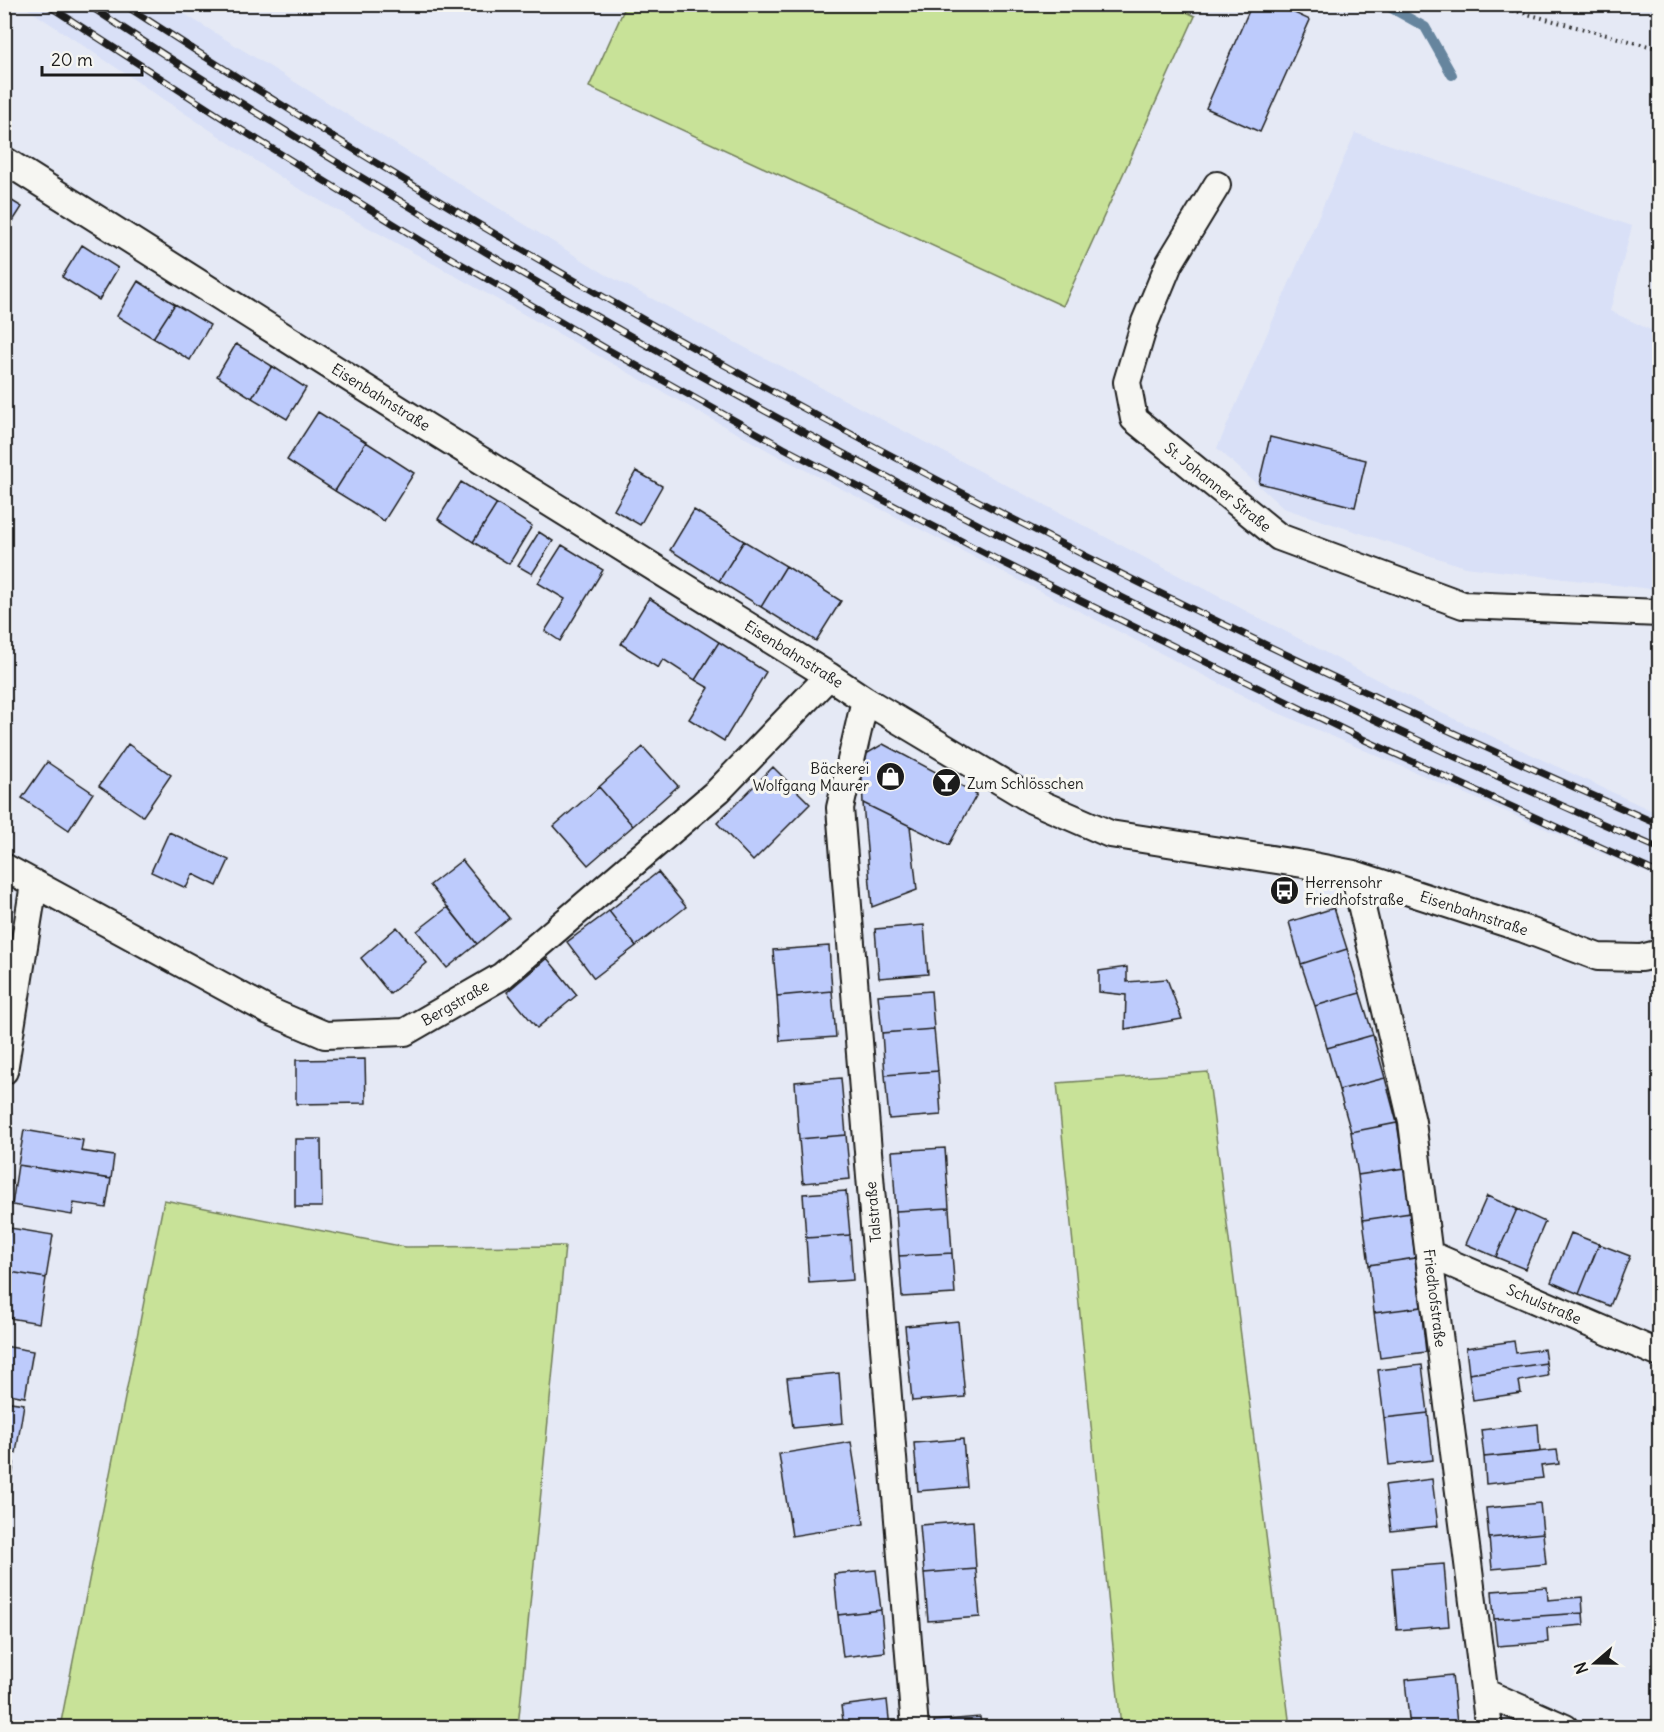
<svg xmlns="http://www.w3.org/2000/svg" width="1664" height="1732" viewBox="0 0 1664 1732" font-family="Delius,sans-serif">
  <rect width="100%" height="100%" fill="#e5e9f5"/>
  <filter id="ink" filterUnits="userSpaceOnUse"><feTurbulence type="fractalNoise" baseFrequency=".0167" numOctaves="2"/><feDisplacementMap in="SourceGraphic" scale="12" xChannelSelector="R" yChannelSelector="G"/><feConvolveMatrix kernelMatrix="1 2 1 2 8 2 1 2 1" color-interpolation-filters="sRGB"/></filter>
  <g filter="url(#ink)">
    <path fill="#d9e0f7" d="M22 5H170L605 274 1431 708 1659 814V878L1267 708 776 455 294 186Z
      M1355 133 1632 226 1610 311 1659 334V590L1465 567 1283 508 1217 448Z"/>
    <path fill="#c8e298" stroke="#727f5a" stroke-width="1.5" d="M1170 4 1195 16 1063 306 589 87 626 5Z
      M1208 1072 1290 1727H1121L1057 1083Z
      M164 1200 405 1247 565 1246 518 1727H60Z"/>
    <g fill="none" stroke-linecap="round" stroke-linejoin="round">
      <path stroke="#66859e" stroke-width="10" d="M1654 4 1660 6
        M1391 8 1425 27 1452 75"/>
    </g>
    <path fill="#bdcbfc" stroke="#1c1c1c" stroke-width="1.5" d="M1252 4H1275L1310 20 1260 132 1206 108Z
      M4 196 22 207 4 235Z
      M82 245 118 268 99 300 62 277Z
      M138 281 175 304 153 338 117 316Z
      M175 304 210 325 190 360 153 338Z
      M236 344 272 366 252 398 217 376Z
      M272 366 306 388 287 419 252 398Z
      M318 412 366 442 335 491 287 460Z
      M1270 437 1366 460 1355 507 1259 483Z
      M366 442 414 473 384 521 335 491Z
      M636 471 662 486 640 525 614 510Z
      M461 482 497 504 473 542 438 519Z
      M497 504 532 526 509 564 473 542Z
      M694 510 744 541 719 581 670 550Z
      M539 532 553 541 532 574 518 566Z
      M744 541 786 566 761 607 719 581Z
      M562 545 603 570 560 641 545 631 565 599 538 583Z
      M786 566 841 601 816 641 761 607Z
      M649 598 719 642 695 680 663 659 658 668 621 644Z
      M719 642 766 672 724 741 689 719 709 688 695 680Z
      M128 744 171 775 143 816 99 786Z
      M883 744 977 794 949 845 863 803 861 757Z
      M643 747 678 786 633 826 599 787Z
      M47 762 93 793 69 830 22 798Z
      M773 767 810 804 753 861 717 823Z
      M599 787 633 826 588 865 554 826Z
      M863 803 910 826 917 890 872 907Z
      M169 832 229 860 217 886 193 874 186 888 151 872Z
      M462 860 509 918 477 944 430 885Z
      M658 872 686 907 636 946 609 911Z
      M448 907 477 944 447 968 417 931Z
      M1334 908 1347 949 1301 964 1289 922Z
      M609 911 636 946 594 978 567 942Z
      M924 925 928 974 879 978 875 929Z
      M397 927 427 963 390 994 361 958Z
      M829 946 832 991 777 996 773 950Z
      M1347 949 1360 993 1315 1006 1301 964Z
      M547 958 577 995 537 1028 507 992Z
      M1127 967V982L1167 979 1182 1019 1125 1029 1126 995 1099 992V971Z
      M832 991 836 1037 780 1041 777 996Z
      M931 991 934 1029 882 1033 878 995Z
      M1360 993 1373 1035 1327 1048 1315 1006Z
      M934 1029 938 1071 885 1075 882 1033Z
      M1373 1035 1385 1078 1339 1090 1327 1048Z
      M365 1059 366 1103 296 1104V1060Z
      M938 1071 941 1115 889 1119 885 1075Z
      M841 1078 846 1135 799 1139 795 1082Z
      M1385 1078 1397 1123 1351 1132 1339 1090Z
      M1397 1123 1404 1168 1358 1175 1351 1132Z
      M24 1130 83 1140 81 1151 114 1156 111 1179 18 1165Z
      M846 1135 850 1179 803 1183 799 1139Z
      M295 1139H321L322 1207H295Z
      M945 1148 949 1208 896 1211 892 1151Z
      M18 1165 111 1179 106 1208 74 1203 72 1215 12 1205Z
      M1404 1168 1410 1213 1363 1220 1358 1175Z
      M846 1191 850 1235 806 1238 803 1194Z
      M1487 1196 1517 1209 1496 1257 1466 1244Z
      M949 1208 952 1253 899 1256 896 1211Z
      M1517 1209 1545 1222 1525 1269 1496 1257Z
      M1410 1213 1415 1258 1369 1265 1363 1220Z
      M10 1228 53 1235 46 1278 4 1271V1260Z
      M1571 1233 1599 1244 1579 1294 1551 1282Z
      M850 1235 853 1280 809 1283 806 1238Z
      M1599 1244 1630 1256 1610 1306 1579 1294Z
      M952 1253 955 1294 902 1297 899 1256Z
      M1415 1258 1421 1307 1374 1313 1369 1265Z
      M4 1271 46 1278 39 1323 4 1317Z
      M1421 1307 1426 1352 1380 1358 1374 1313Z
      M958 1321 965 1397 912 1401 905 1326Z
      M1514 1341 1516 1353 1544 1349 1546 1363 1469 1374 1466 1348Z
      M4 1346 33 1351 25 1397 4 1393Z
      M1546 1363 1548 1376 1519 1381 1521 1393 1473 1400 1469 1374Z
      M1422 1365 1428 1413 1384 1418 1378 1370Z
      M839 1373 843 1423 793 1428 787 1378Z
      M4 1401 24 1404 16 1453 4 1451Z
      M1428 1413 1433 1460 1389 1465 1384 1418Z
      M1538 1424 1540 1452 1484 1457 1481 1430Z
      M963 1439 967 1487 918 1491 914 1443Z
      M851 1442 864 1524 792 1536 779 1454Z
      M1557 1450 1559 1464 1541 1466 1543 1478 1486 1484 1484 1457Z
      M4 1462 14 1463 7 1509 4 1508Z
      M1432 1479 1438 1526 1391 1531 1385 1485Z
      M1540 1503 1543 1533 1489 1538 1486 1508Z
      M973 1521 976 1569 924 1573 920 1525Z
      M1543 1533 1546 1564 1492 1569 1489 1538Z
      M1444 1564 1449 1626 1397 1630 1392 1568Z
      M976 1569 980 1617 928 1621 924 1573Z
      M876 1570 881 1610 838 1615 834 1574Z
      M1547 1587 1548 1600 1582 1597 1583 1613 1494 1619 1492 1591Z
      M881 1610 885 1652 843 1657 838 1615Z
      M1583 1613 1584 1625 1547 1628 1548 1642 1497 1646 1494 1619Z
      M1452 1675 1457 1724 1410 1728 1405 1680Z
      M887 1700 890 1728H844L841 1706Z
      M980 1717 981 1728H935L934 1721Z"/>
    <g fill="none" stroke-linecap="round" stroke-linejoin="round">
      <defs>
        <path id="street" d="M4 160 400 410 829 676 865 700 1032 800 1110 834 1303 864 1354 874 1524 929 1598 957 1641 958 1660 953
          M1217 185 1169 264 1145 322 1127 382 1134 419 1279 537 1463 605 1660 613
          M865 700 840 808 915 1728
          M4 867 269 1011 325 1035 405 1032 502 976 719 790 829 676
          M1354 874 1412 1122 1489 1728
          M4 1071 34 884
          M1429 1254 1660 1354
          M1486 1693 1565 1728"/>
      </defs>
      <use href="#street" stroke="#1c1c1c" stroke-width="30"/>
      <path stroke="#1c1c1c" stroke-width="4" stroke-dasharray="1.5 4.5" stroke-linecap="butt" d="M1489 4 1660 49"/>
      <use href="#street" stroke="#f6f6f2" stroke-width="26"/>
      <defs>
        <path id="rail" d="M46 4 224 119 420 240 607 349 784 448 1000 561 1367 741 1660 874
          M87 4C177 65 269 120 361 177 777 432 1213 653 1660 849
          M123 4C611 321 1126 593 1660 825"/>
      </defs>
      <use href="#rail" stroke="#1c1c1c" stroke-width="7"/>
      <use href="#rail" stroke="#f6f6f2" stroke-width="4.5" stroke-dasharray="14" stroke-linecap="butt"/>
    </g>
  </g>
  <defs>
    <symbol id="shop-disc" viewBox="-11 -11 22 22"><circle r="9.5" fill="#1c1c1c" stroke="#f6f6f2"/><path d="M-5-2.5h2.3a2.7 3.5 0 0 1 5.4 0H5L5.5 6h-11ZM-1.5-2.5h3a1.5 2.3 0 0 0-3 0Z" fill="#fff"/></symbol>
    <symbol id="bar-disc" viewBox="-11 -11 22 22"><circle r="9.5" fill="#1c1c1c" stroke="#f6f6f2"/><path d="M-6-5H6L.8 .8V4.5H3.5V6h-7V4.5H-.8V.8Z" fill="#fff"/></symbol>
    <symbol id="bus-disc" viewBox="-11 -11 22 22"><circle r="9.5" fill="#1c1c1c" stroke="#f6f6f2"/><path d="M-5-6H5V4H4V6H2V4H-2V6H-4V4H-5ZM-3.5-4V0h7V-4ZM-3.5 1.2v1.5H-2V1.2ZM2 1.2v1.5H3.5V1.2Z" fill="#fff"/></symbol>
  </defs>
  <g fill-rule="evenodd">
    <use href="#shop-disc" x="874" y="760" width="33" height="33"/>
    <use href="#bar-disc" x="930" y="766" width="33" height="33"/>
    <use href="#bus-disc" x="1268" y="874" width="33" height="33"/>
  </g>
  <g text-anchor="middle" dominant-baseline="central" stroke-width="6" stroke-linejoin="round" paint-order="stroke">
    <g font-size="15" fill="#1c1c1c" stroke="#f6f6f2">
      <text transform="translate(381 397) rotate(32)">Eisenbahnstraße</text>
      <text transform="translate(1218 487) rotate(39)">St. Johanner Straße</text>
      <text transform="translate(794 654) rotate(32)">Eisenbahnstraße</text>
      <text transform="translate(1474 913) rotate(18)">Eisenbahnstraße</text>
      <text transform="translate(455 1003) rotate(-30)">Bergstraße</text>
      <text transform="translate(873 1212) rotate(-95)">Talstraße</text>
      <text transform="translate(1435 1298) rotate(83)">Friedhofstraße</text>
      <text transform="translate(1544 1304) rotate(23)">Schulstraße</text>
    </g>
    <g font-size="15" fill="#1c1c1c" stroke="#f6f6f2" text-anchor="start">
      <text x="869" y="768" text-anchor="end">Bäckerei<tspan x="869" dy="17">Wolfgang Maurer</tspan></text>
      <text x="967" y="783">Zum Schlösschen</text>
      <text x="1305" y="882">Herrensohr<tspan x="1305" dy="17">Friedhofstraße</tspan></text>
    </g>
  </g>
  <rect width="1664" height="1732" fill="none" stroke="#f6f6f2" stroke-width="24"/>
  <rect x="12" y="12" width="1640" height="1708" fill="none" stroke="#1c1c1c" stroke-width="2" filter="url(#ink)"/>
  <g transform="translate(1595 1663) rotate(250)" stroke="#f6f6f2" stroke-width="4.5" paint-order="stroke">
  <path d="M0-4.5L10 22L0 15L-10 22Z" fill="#1c1c1c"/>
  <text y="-9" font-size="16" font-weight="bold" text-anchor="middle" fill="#1c1c1c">N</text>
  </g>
  <path d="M42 66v9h100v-9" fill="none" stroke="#1c1c1c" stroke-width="3"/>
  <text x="51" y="66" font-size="18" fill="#1c1c1c" stroke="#f6f6f2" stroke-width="4.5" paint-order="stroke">20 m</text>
</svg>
